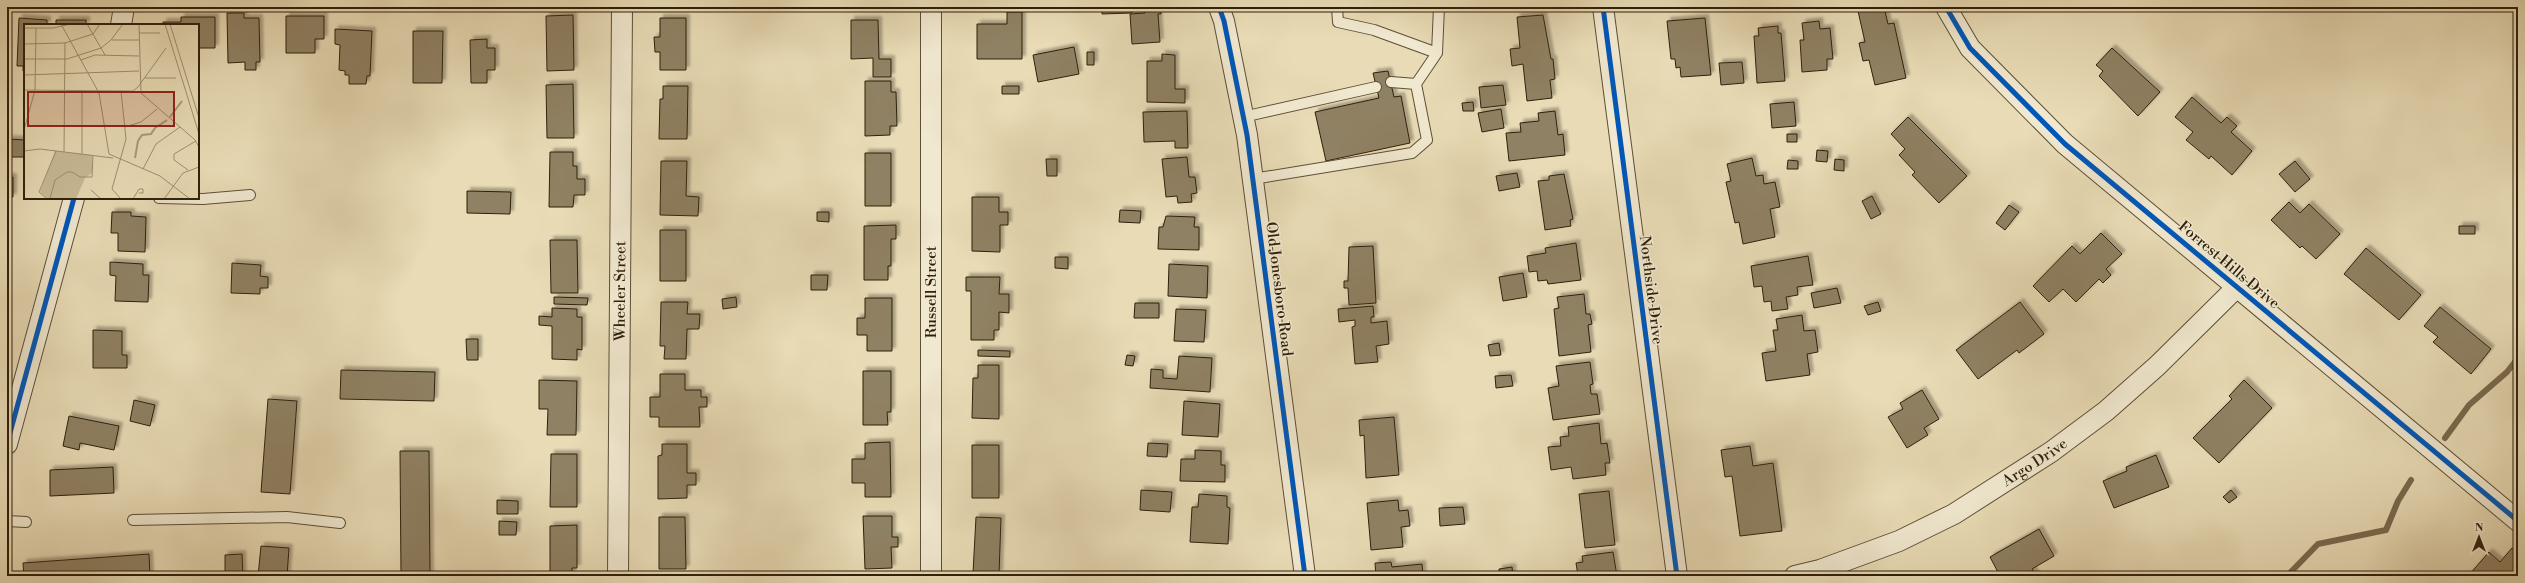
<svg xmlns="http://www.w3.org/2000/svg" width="2525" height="583" viewBox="0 0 2525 583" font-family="'Libre Bodoni',serif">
  <defs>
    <filter id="shadow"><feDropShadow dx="3.5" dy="-3.5" stdDeviation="1" flood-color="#0004"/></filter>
  </defs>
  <rect width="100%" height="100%" fill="#e8dbb5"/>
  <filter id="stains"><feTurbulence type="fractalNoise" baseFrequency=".005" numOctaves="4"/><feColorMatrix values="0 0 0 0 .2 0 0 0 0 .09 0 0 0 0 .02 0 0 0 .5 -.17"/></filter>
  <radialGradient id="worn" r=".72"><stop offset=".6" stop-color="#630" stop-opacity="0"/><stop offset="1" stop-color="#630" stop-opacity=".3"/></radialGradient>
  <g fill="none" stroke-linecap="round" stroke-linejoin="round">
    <path stroke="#786a4e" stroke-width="6" d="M2445 438 2469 405 2507 372 2518 358
      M2287 576 2318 544 2386 530 2398 501 2411 480"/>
  </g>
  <path fill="#8f8163" stroke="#2f200b" filter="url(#shadow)" d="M1102 7H1132V13L1102 14Z
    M1144 7H1160L1161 14H1158L1160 42 1132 44 1130 14 1145 13Z
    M1876 7H1884L1888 24 1894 23 1906 78 1875 85 1869 60 1863 61 1859 43 1865 42 1858 11Z
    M1007 12H1022V59H977V24H1007Z
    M227 13H244V18H259L260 62H256V70H245V62L228 63Z
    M573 15 574 70 547 71 546 16Z
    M1543 15 1551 59H1553L1555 79 1550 80 1552 98 1527 101 1523 64 1512 66 1510 49 1520 48 1517 17Z
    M286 16H324V39H315V53H286Z
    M181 17H215V48H198V25H163V22H181Z
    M19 18 47 20V25H25V71H23V66H17Z
    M660 18H686V70H660V52H655L654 37H660Z
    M1705 18 1711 75 1681 77 1680 67 1676 68 1675 59H1671L1667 21Z
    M56 20H86V25H56Z
    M851 20H878L879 59H891V77H873V58L851 59Z
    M1819 21 1820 29 1830 28 1833 59H1827V70L1802 72 1800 40H1804L1802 23Z
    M1778 26V33H1781L1785 81 1757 83 1754 36H1759L1758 28Z
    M335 29 372 31 370 76H367L366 84H349V75H345V71L339 70 340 45 335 44Z
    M413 31H443L442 83H413Z
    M487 39V48H495V70H487V83H471L470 40Z
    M1074 47 1079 74 1038 82 1033 55Z
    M2112 48 2160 92 2138 116 2099 76 2103 71 2096 65Z
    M1087 52H1094V65H1087Z
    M1162 54 1175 55V89H1185V103L1147 102V61H1162Z
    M1742 62 1744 83 1721 85 1719 63Z
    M1388 71 1394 97 1401 96 1410 143 1326 161 1315 112 1379 98 1373 73Z
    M865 81H891V92H896L897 126H890V135L865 136Z
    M573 84 574 138H547L546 85Z
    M1503 85 1506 105 1481 108 1479 87Z
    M663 86H688L687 139H659L660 99H663Z
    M1002 86H1019V94H1002Z
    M2192 97 2221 123 2227 117 2237 126 2231 132 2252 151 2232 175 2211 156 2209 159 2186 140 2193 132 2175 117Z
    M1473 102 1474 111H1463L1462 103Z
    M1794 102 1796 126 1772 128 1770 104Z
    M1501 109 1504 128 1482 132 1478 113Z
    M1187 111 1188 148H1175V141L1144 142 1143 112Z
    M1555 111 1558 135 1563 134 1565 155 1509 161 1506 133 1521 132 1520 123 1539 121 1538 113Z
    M1908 117 1967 176 1939 203 1912 175 1915 172 1899 155 1905 149 1891 134Z
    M1787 134H1797V142H1787Z
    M9 139 25 140V157H9Z
    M1817 150 1828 151 1827 162 1816 161Z
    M550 152H573V166H577V179H585V195H574L573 207H549Z
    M865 153H891V206H865Z
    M1187 157 1189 177H1195L1197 193 1191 194 1192 202 1178 203 1177 196 1166 197 1162 159Z
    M1752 158 1756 176 1763 175 1764 184 1775 182 1780 207 1770 209 1775 237 1743 244 1739 222 1735 223 1726 182 1731 181 1727 164Z
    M1046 159H1057V176H1047Z
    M1835 159 1844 160V171L1834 170Z
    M1788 160 1798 161V169H1787Z
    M661 161H687L686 196 699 197 698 216 660 215Z
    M2295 161 2310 179 2295 192 2279 174Z
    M1517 173 1520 187 1499 191 1496 176Z
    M1564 174 1573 219 1570 220 1571 226 1545 230 1538 181 1549 180V176Z
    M7 177H13V197H7Z
    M467 191 511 192 510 214 467 213Z
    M1872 196 1881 214 1871 219 1862 201Z
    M972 197H999V212H1008V225H1000V252L972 251Z
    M2289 202 2300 213 2309 204 2340 234 2316 259 2302 246 2300 248 2271 220Z
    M2009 205 2019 212 2005 230 1996 223Z
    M1120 210 1141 211 1140 223 1119 222Z
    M112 212H131V216L146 217 145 252 118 251V233H111Z
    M817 212H829V222L817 221Z
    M1166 216 1195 217 1194 227H1199V250L1158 249 1159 227H1163Z
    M896 225V239H891V266H888V280H864V226Z
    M2459 226H2475V234H2459Z
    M660 230H686V281H660Z
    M2101 233 2122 254 2106 269 2111 275 2103 283 2099 279 2076 302 2063 289 2049 302 2033 286 2072 246 2080 254Z
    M550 240H577L578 293H551Z
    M1576 243 1581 280 1548 284 1547 280 1538 281 1537 271 1529 272 1527 256 1546 253 1545 248Z
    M1373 246 1376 303 1349 305 1348 288H1344V281H1348L1349 247Z
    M2366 248 2421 295 2399 320 2344 274Z
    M1808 256 1813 285 1797 287 1798 295 1786 297 1788 309 1772 311 1771 301 1764 302 1762 286 1754 287 1751 266Z
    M1055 257H1068V269L1055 268Z
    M110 262 143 264V275H149L148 302 115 301 116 276 110 275Z
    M232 263 261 265 260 276 268 277V288H260V294L231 293Z
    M1169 264 1208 266 1207 298 1168 296Z
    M1523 273 1527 297 1503 301 1499 277Z
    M811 275H828L827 290H811Z
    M966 277H1000L999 294H1009V313L999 312V330H994V340H971V291H966Z
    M1837 288 1841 303 1814 308 1811 293Z
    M1584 294 1586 314H1590L1592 324 1588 325 1591 352 1559 356 1554 309 1559 308 1557 297Z
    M554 297 588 298 587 305 554 304Z
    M736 297 737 307 723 309 722 299Z
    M865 298H892V351H867V335H857V318H865Z
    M661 302H688L687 314H700L699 329H687L686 359H664L665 346H660Z
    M1878 302 1881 311 1868 315 1864 306Z
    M2020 302 2044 334 2019 353 2017 350 1978 379 1956 350Z
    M1135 303H1159V318H1134Z
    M1373 306 1374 317H1371V323L1387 321 1389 344 1376 346 1378 362 1355 364 1352 327 1355 326V320L1339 322 1338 309Z
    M2440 307 2491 349 2471 374 2433 342 2438 337 2424 326Z
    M552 308 577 309V317H582V350L577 349V360L552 359V326L539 325V316L552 317Z
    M1176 309 1206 310 1204 342 1174 341Z
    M1802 315 1804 331 1815 330 1818 352 1807 354 1810 375 1766 381 1762 353 1776 351 1773 330H1778L1776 319Z
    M93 330 122 331V355H127V368H93Z
    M466 339H478V360H467Z
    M1499 343 1501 355 1490 356 1488 345Z
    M978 350 1010 351V357L978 356Z
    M1127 355 1135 356 1133 366 1125 365Z
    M1179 356 1212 358 1210 392 1150 388 1151 369 1163 370V378L1177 379Z
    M1590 362 1593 384 1590 385 1591 394H1597L1600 414 1553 420 1548 388 1559 386 1556 366Z
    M978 365H999V419L972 418 973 378H978Z
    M341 370 435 372 434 401 340 399Z
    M863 371H891V412H887L888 425H863Z
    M660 374H685V390H701V397H707V407H699L700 427H659V417H650V397H660Z
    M1511 375 1513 386 1496 388 1495 376Z
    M539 380 577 381 576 435H547L548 409H539Z
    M2244 380 2272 408 2219 463 2193 438 2232 399 2229 396Z
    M1922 390 1939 419 1924 428 1928 435 1907 448 1888 417 1903 409 1900 403Z
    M268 399 297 401 290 494 261 492Z
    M134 400 155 405 150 426 130 421Z
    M1184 401 1220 404 1218 437 1182 435Z
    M69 416 119 426 114 450 80 443 79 450 63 446Z
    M1394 417 1399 475 1366 478 1364 435 1360 436 1359 420Z
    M1599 423 1601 444 1607 443 1610 463H1605L1606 475 1573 479 1571 467 1551 470 1548 447 1561 446 1560 437 1569 436 1568 427Z
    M890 442 891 497H865V483H852V459H865V443Z
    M1148 443 1168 444 1167 457 1147 456Z
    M662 444H687V473H696V485H687V498L658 499V456L662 455Z
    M972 445H999V498H972Z
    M1750 446 1753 466 1773 463 1782 531 1740 536 1732 476 1725 477 1721 450Z
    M1195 450 1221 451V465H1225V482L1180 481 1181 459H1195Z
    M400 451H429L430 576H401Z
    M551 454H577V507H550Z
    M2156 455 2169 487 2114 508 2103 481 2127 471 2126 467Z
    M113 467 114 493 50 496V470Z
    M1141 490 1172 492 1170 512 1140 510Z
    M2231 490 2237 497 2229 503 2223 497Z
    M1609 491 1615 545 1585 548 1579 494Z
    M1199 494 1227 496V507L1230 508 1228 544 1190 542 1192 507H1198Z
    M497 500 518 501V514H497Z
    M1398 500 1399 511 1408 510 1410 526 1401 527 1403 547 1371 550 1367 503Z
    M1463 507 1465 524 1440 526 1439 508Z
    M863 516H892V537H898V547H891L892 568 865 569Z
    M659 517H685L686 569H659Z
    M976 517 1001 518 999 574 973 573Z
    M499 521 517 522 516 535H499Z
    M577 525V568H572V576H550V526Z
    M2039 529 2054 556 2032 569 2037 576H2000L1990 557Z
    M261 546 289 548 287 576H258Z
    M2512 548 2518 553V576H2468L2489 552 2500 562Z
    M1613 552 1617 576H1578L1576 563 1583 562 1582 556Z
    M149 554 150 576H24L23 563Z
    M242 554 243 576H225V555Z
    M1391 562 1392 567 1422 564 1423 576H1376L1375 563Z
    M1512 567 1513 576H1499V569Z"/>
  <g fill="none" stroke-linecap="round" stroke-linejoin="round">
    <defs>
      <path id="service" d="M1337 7 1338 22 1374 30 1437 53
        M1416 84 1437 53 1439 7
        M1243 117 1376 87
        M1253 179 1412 153 1427 140 1416 84 1391 82
        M159 198 203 199 250 195
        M133 520 287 517 340 523
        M7 521 26 522"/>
      <g id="minor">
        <path d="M1219 7 1224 21 1247 135 1305 576"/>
        <path d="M1603 7 1677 576"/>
        <path d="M1946 7 1970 48 2065 144 2518 521"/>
        <path d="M121 25 124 7"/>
        <path d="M7 444 74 198"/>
        <path id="s1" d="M618 576 622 7"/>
        <path d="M931 576V7"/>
        <path id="s2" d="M1795 576 1820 570 1899 541 1954 514 2051 452 2106 411 2157 366 2236 288"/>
      </g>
    </defs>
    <use href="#service" stroke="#5d4f36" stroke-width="12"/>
    <use href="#minor" stroke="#5d4f36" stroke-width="22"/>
    <use href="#service" stroke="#f0e8cf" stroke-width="10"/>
    <use href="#minor" stroke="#f0e8cf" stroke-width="20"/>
    <defs>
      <path id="cycleway" d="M1219 7 1224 21 1247 135 1305 576
        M1603 7 1677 576
        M1946 7 1970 48 2065 144 2518 521
        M7 444 74 198"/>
    </defs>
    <use href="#cycleway" stroke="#f0e8cf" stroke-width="8"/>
    <use href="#cycleway" stroke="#0057b8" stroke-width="5"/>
  </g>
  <g text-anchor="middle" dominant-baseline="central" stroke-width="3" stroke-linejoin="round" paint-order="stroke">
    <g font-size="15" fill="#2f200b" stroke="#f0e8cf">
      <text transform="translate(2229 265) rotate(40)">Forrest Hills Drive</text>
      <text transform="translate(1279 289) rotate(83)">Old Jonesboro Road</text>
      <text transform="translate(1651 290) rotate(83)">Northside Drive</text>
      <text stroke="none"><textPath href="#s1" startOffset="285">Wheeler Street</textPath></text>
      <text transform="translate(931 292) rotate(-90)">Russell Street</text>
      <text stroke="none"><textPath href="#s2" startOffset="267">Argo Drive</textPath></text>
    </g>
  </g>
  <g transform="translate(24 24)">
    <rect width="175" height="175" fill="#e8dbb5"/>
    <path d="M31 127 68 131V149L61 154 52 175H24L16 168Z" fill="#c9bb98"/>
    <path fill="none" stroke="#a99b7b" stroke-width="2" d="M146 93 158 77M111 134 114 117 118 111 127 110 131 104 143 96"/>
    <path fill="none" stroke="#9e9071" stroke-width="1" d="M37 0 75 69 85 130 136 152 166 175M63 0 81 31M115 0 117 69 171 116 175 123M141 0 175 110M146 0 175 94M0 4H29L47 0M115 9H136M88 16H115M0 20 41 19 69 10 76 0M0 35H43L77 24 87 16 99 0M57 36 71 31 115 32M0 51 115 47M121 54H152M0 66 109 67 114 63 142 24M97 67 102 115 88 165 97 175M101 103 117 98 133 85M0 106 11 66 12 4M0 127 16 125 89 134M40 128 41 19M58 130V67M119 145 132 120 156 103M164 146 150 136V130L172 117M67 166 77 175M23 175 15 168 32 127M26 175 31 156 43 148H48L56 153H68L69 131M109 175 115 165H119V169H115M140 175 159 149 175 143"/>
    <path fill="#8f2418" fill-opacity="0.15" stroke="#8f2418" stroke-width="2" d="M4 68H150V102H4Z"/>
    <rect width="175" height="175" fill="none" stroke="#2f200b" stroke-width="2"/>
  </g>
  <rect width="2525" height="583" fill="none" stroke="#e8dbb5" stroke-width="24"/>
  <rect x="8" y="8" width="2509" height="567" fill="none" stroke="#2f200b" stroke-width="2"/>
  <rect x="12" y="12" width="2501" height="559" fill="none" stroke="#2f200b"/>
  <g transform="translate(2479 537)" stroke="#f0e8cf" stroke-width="3" paint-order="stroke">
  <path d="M0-3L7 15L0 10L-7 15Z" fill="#2f200b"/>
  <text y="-6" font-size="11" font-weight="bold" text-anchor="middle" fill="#2f200b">N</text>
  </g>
  <rect width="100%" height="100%" filter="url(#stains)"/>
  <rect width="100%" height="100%" fill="url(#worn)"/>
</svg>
